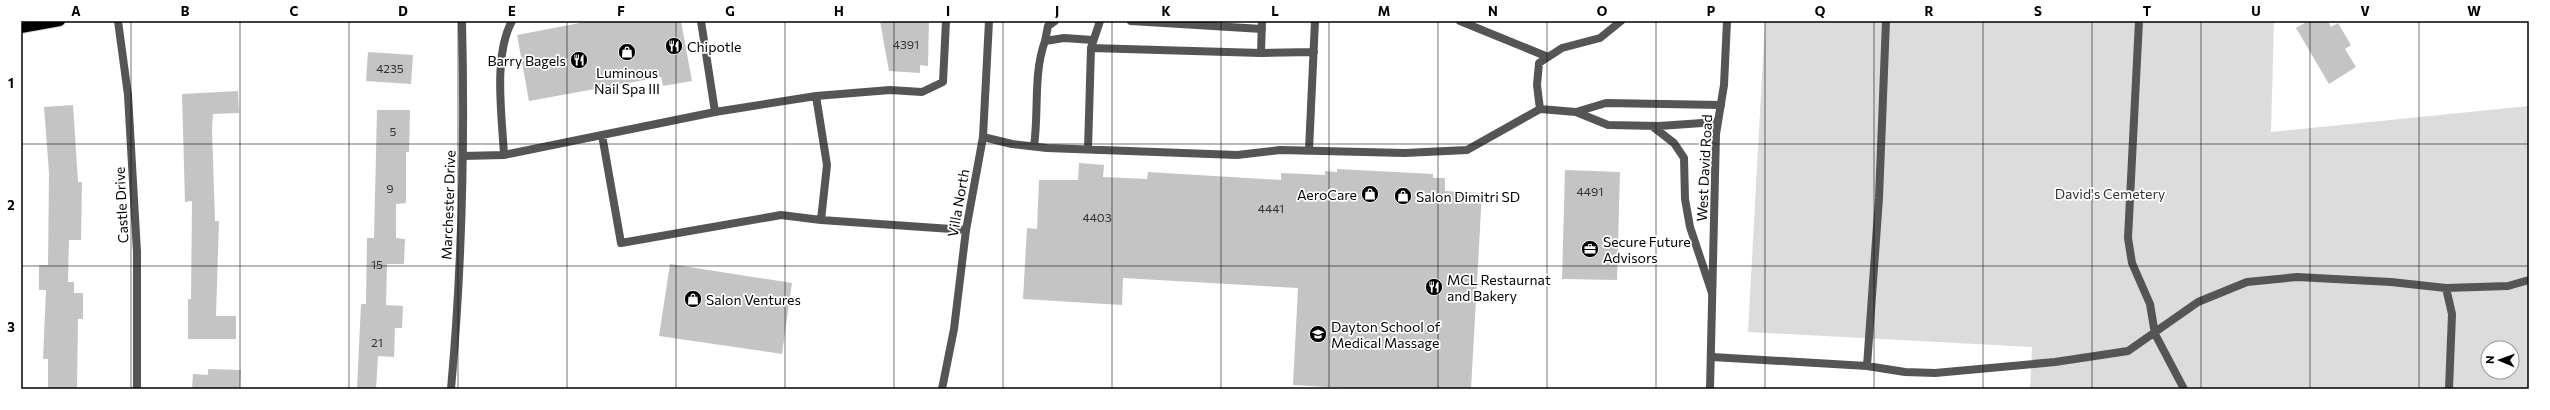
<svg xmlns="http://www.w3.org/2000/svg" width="2550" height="410" viewBox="0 0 2550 410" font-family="Commissioner,sans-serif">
  <rect width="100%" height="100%" fill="#fff"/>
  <path fill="#dcdcdc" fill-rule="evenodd" d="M1765 21H2274L2271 132 2529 106V389H2030L2032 347 1748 332ZM2488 348H2512V372H2488Z"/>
  <path fill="#c4c4c4" d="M590 21H681L692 81 663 86 661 77 529 101 517 35Z
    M880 21H929L928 66 920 65V73L889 71Z
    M2308 21H2328L2331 27 2338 23 2351 45 2345 49 2356 67 2329 84 2296 28Z
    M368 52 413 55 411 84 366 81Z
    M238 91 239 113 213 114 212 128 215 221H219L216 316H236V339H188V299H191L192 201 185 202 182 94Z
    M73 105 78 182H82L81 240H69L68 282H74V293H83V319H78L77 389H48V359H43L46 290H39V265H48L49 173 44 107Z
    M377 110H410L409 152H406V203L396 204V238L405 239 404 264H387L386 305 403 306 402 328H395L394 357 378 356 376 389H357L361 304H366L367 238H374Z
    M1079 163 1104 165 1103 177 1147 179 1148 172 1281 180V173L1325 175V171L1337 172V169L1433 174V178H1445V191L1482 193 1471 389H1361L1293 385 1298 288 1123 278 1122 305 1023 299 1027 228 1037 229 1039 180H1078Z
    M1565 170 1620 172 1617 280 1562 279Z
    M670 264 792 283 782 354 659 336Z
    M208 369 241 370 240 389H192L193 374 208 375Z"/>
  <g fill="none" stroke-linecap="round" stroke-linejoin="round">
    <defs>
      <path id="primary" d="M21 28 60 21"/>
    </defs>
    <use href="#primary" stroke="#dbdbdb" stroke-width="12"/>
    <path stroke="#555" stroke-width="8" d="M1131 21 1262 29
      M1262 21 1261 53 1314 52
      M1460 21 1548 57
      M2139 21 2128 238 2132 263 2150 304 2155 334 2184 389
      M1045 41 1048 26 1055 21
      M1091 48 1261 53
      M816 96 890 90 922 92 943 82 946 21
      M1540 109 1537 85 1539 63 1562 48 1600 38 1621 21
      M715 112 816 96 827 165 821 220 966 230
      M1576 112 1606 103 1721 105
      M1652 126 1674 143 1684 158 1685 199 1690 227 1712 293
      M602 135 621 243 781 215 821 220
      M983 137 1012 144 1047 148 1237 155 1280 150 1405 153 1467 150 1540 109 1576 112 1608 125 1659 126 1717 122
      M1034 146C1039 112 1033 74 1045 41L1064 38 1093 40
      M1088 149 1091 48 1100 21
      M1309 150 1315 21
      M504 155C502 116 493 56 512 21
      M463 156 504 155 715 112 701 21
      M2446 288 2452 314 2449 389
      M1712 357 1867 366 1905 372 1935 373 2055 362 2128 351 2198 302 2247 282 2297 277 2391 282 2446 288 2508 286 2529 280
      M1867 366 1879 198 1886 21"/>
    <path stroke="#555" stroke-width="8" d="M118 21 128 95 137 252V389
      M451 389C462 267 465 143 462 21
      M942 389 954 329 966 230 983 137 989 21
      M1710 389 1716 134 1724 85 1727 21"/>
    <use href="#primary" stroke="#000" stroke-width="10"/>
  </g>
  <path fill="none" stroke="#000" stroke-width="1" stroke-opacity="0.55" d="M131 21V389M240 21V389M349 21V389M458 21V389M567 21V389M676 21V389M785 21V389M894 21V389M1003 21V389M1112 21V389M1221 21V389M1329 21V389M1438 21V389M1547 21V389M1656 21V389M1765 21V389M1874 21V389M1983 21V389M2092 21V389M2201 21V389M2310 21V389M2419 21V389M21 144H2529M21 266H2529"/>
  <defs>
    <symbol id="restaurant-disc" viewBox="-11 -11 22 22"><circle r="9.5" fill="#000" stroke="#fff"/><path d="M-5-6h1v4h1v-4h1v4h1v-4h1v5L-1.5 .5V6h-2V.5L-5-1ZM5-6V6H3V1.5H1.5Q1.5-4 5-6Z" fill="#fff"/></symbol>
    <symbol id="shop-disc" viewBox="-11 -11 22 22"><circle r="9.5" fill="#000" stroke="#fff"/><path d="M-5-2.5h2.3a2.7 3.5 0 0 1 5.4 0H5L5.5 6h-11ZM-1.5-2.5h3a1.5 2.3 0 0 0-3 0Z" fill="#fff"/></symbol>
    <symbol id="office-disc" viewBox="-11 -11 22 22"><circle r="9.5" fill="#000" stroke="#fff"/><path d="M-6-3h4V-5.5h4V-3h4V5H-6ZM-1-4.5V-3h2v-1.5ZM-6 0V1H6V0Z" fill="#fff"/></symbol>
    <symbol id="school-disc" viewBox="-11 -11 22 22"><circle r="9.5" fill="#000" stroke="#fff"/><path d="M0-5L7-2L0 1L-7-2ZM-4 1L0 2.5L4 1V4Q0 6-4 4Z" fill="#fff"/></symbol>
  </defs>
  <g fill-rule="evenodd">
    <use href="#restaurant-disc" x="664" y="36" width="20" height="20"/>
    <use href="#shop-disc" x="617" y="42" width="20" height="20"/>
    <use href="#restaurant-disc" x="569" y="50" width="20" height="20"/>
    <use href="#shop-disc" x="1360" y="184" width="20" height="20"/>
    <use href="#shop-disc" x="1393" y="186" width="20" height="20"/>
    <use href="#office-disc" x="1580" y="239" width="20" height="20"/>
    <use href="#restaurant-disc" x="1424" y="277" width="20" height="20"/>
    <use href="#shop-disc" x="683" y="289" width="20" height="20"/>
    <use href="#school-disc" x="1308" y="324" width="20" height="20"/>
  </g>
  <g text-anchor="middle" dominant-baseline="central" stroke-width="3.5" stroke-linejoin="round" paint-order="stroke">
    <g font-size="12" fill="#313131">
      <text x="906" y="44">4391</text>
      <text x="390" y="68">4235</text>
      <text x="393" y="131">5</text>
      <text x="390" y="188">9</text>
      <text x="1590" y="191">4491</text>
      <text x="1271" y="208">4441</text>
      <text x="1097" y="217">4403</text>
      <text x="377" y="264">15</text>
      <text x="377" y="342">21</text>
    </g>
    <g font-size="14" fill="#000" stroke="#fff" text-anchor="start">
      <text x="687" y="46">Chipotle</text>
      <text x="566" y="60" text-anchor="end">Barry Bagels</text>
      <text x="627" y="72" text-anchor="middle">Luminous<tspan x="627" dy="16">Nail Spa III</tspan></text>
      <text x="1357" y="194" text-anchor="end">AeroCare</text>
      <text x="1416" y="196">Salon Dimitri SD</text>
      <text x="1603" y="241">Secure Future<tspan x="1603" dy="16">Advisors</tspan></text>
      <text x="1447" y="279">MCL Restaurnat<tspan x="1447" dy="16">and Bakery</tspan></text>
      <text x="706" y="299">Salon Ventures</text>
      <text x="1331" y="326">Dayton School of<tspan x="1331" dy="16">Medical Massage</tspan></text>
    </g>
    <g font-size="14" fill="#000" stroke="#fff">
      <text transform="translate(1704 168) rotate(-87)">West David Road</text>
      <text transform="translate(958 203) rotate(-80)">Villa North</text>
      <text transform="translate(121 205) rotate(-93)">Castle Drive</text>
      <text transform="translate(448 205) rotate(-88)">Marchester Drive</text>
    </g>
    <g font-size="14" fill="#333" stroke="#fff">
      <text x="2110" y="193">David's Cemetery</text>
    </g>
  </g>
  <rect width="2550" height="410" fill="none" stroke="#ffffff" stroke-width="44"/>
  <g transform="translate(2500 360) rotate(272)"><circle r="19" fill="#ffffff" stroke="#999999"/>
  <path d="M0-3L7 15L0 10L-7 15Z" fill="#000000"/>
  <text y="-6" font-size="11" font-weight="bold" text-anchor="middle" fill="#000000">N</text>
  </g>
  <rect x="22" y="22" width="2506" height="366" fill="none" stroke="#000" stroke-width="1.5"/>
  <g font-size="13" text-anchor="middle" font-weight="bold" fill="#000">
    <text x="76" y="16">A</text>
    <text x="185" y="16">B</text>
    <text x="294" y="16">C</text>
    <text x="403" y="16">D</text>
    <text x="512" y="16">E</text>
    <text x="621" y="16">F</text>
    <text x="730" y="16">G</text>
    <text x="839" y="16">H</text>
    <text x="948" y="16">I</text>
    <text x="1057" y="16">J</text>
    <text x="1166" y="16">K</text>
    <text x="1275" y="16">L</text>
    <text x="1384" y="16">M</text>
    <text x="1493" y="16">N</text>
    <text x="1602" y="16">O</text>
    <text x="1711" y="16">P</text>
    <text x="1820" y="16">Q</text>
    <text x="1929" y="16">R</text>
    <text x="2038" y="16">S</text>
    <text x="2147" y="16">T</text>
    <text x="2256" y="16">U</text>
    <text x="2365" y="16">V</text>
    <text x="2474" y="16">W</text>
    <text x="11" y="88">1</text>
    <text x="11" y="210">2</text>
    <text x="11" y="332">3</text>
  </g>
</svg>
